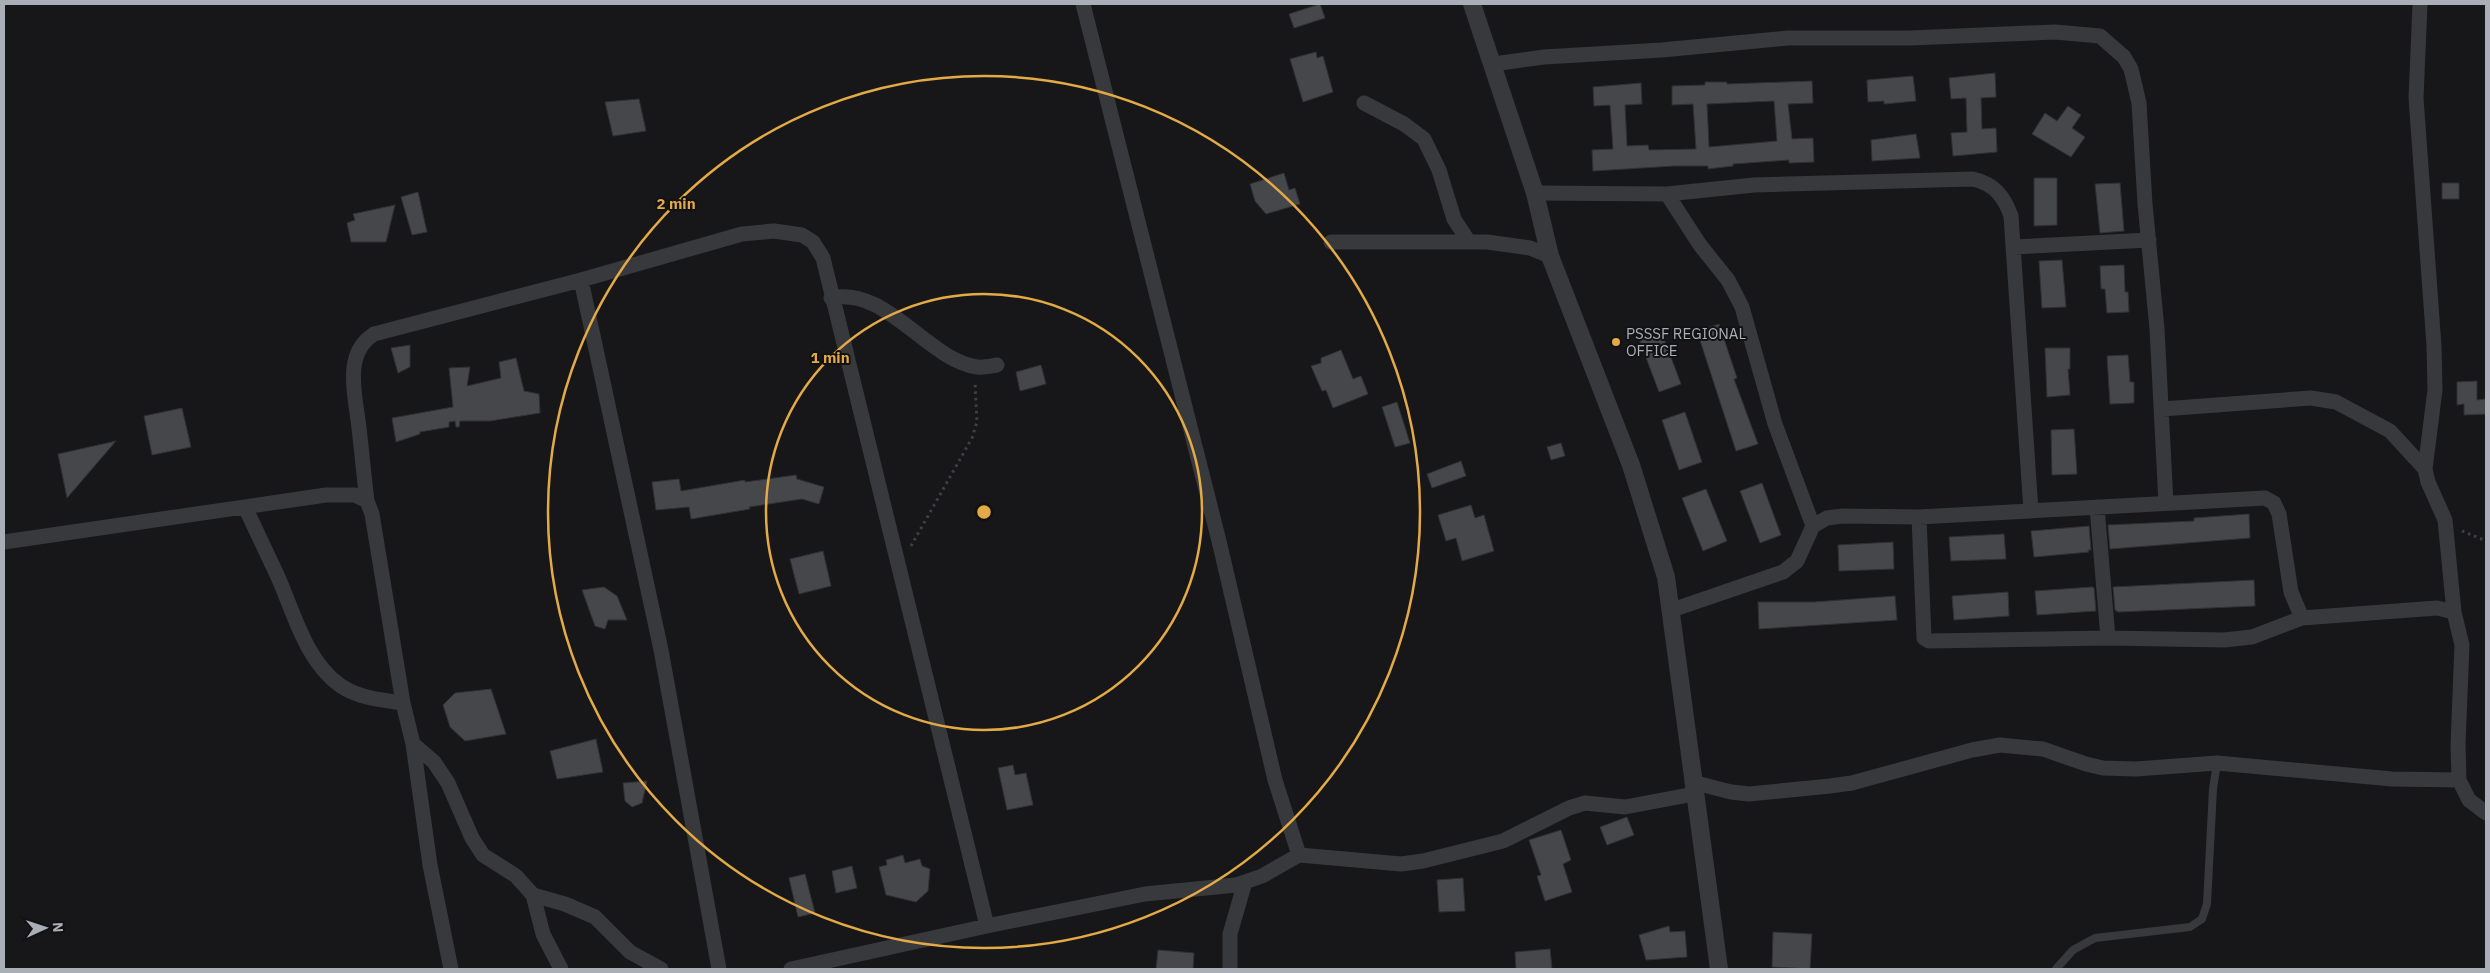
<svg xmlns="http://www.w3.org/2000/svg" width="2490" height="973" viewBox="0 0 2490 973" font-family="'IBM Plex Sans',sans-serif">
  <rect width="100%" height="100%" fill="#171719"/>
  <path fill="#46474b" stroke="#313134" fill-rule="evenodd" d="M1320 4 1325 18 1294 28 1289 14Z
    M1316 52 1317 58 1323 56 1333 92 1303 102 1290 59Z
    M1995 73 1996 97 1981 98 1982 129 1996 128 1997 152 1953 156 1951 133 1967 132 1966 98 1951 99 1949 78Z
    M1913 76 1916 101 1884 104V101L1868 102 1867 80Z
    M1812 81 1813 103 1788 104 1792 139 1813 138 1814 162 1789 163V160L1733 164V166L1708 169V166H1674L1593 171 1592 150 1613 149 1610 105 1594 106 1593 87 1641 83 1642 104 1625 105 1627 146 1648 145 1649 150 1696 149 1693 104 1672 105V86L1705 85V82H1727V84ZM1774 101 1777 141 1709 147 1707 104Z
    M639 99 646 131 613 136 605 102Z
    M2068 106 2081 115 2072 128 2085 137 2071 157 2032 134 2045 113 2057 121Z
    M1916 134 1920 158 1872 161 1871 140Z
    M1284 173 1289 190 1295 188 1300 204 1266 214 1255 201 1250 184Z
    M2034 178H2057V225L2034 226Z
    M2120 183 2124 231 2100 233 2095 184Z
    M2442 183H2459V199H2442Z
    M418 192 427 232 412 235 401 197Z
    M395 205 386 242H351L347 223 355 220 353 214Z
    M2062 260 2066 307 2042 308 2039 261Z
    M2124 265 2125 292H2128L2129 312 2107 313 2105 289H2101L2100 266Z
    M1719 324 1737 378 1734 379 1758 444 1736 451 1697 331Z
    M1661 331 1681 384 1659 392 1639 339Z
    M410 345V367L398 373 391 348Z
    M2045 348H2070V369H2068L2070 395 2047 397Z
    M1341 350 1353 379 1361 376 1368 394 1333 408 1326 390 1322 391 1311 366 1321 363V358Z
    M2128 355 2130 382H2134V403L2110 404 2107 356Z
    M516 358 524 391 539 394 540 413 490 421H460L459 427H456L455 421 449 422V427L420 432V434L396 442 392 418 453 407 449 368 470 367 467 386 501 378 499 362Z
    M1041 365 1046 384 1020 391 1016 372Z
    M2477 381V400L2486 399V414L2464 415V404L2457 405V382Z
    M1397 402 1410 443 1395 447 1382 407Z
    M182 408 191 447 152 455 144 416Z
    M1685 412 1702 462 1679 470 1662 420Z
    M2074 429 2077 474 2052 475 2051 430Z
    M116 441 67 498 58 454Z
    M1561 443 1565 456 1551 460 1547 447Z
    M1461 461 1466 476 1432 488 1427 474Z
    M796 475 797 479 824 487 819 504 802 499 749 507 750 509 691 519 689 507 656 510 652 482 679 479 681 491 745 480V482Z
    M1762 483 1781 535 1760 543 1740 491Z
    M1706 489 1727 541 1703 551 1682 498Z
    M1471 505 1475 518 1484 515 1494 551 1462 561 1456 538 1446 541 1438 515Z
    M2249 514 2250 538 2110 549 2108 525 2194 521V518Z
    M2089 526 2091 550H2088L2089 552 2034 557 2031 531Z
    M2004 534 2006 559 1951 561 1949 537Z
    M1893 542 1894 569 1839 571 1838 545Z
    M823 551 831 586 799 594 790 559Z
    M2254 580 2255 606 2118 612 2115 610 2113 587Z
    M604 587 617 596 627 620H608L605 629 595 626 582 590Z
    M2092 587 2094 588 2096 611 2037 615 2035 591Z
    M2008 592 2009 616 1954 620 1952 596Z
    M1895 596 1897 620 1759 629 1758 602H1814Z
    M491 689 506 734 465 741 450 727 443 705 455 693Z
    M596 739 603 772 557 779 550 751Z
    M1013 765 1015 775 1026 773 1033 805 1007 810 998 768Z
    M647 781 642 803 632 807 625 801 623 783Z
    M1627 817 1634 835 1607 845 1600 827Z
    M1561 830 1571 860 1563 864 1572 892 1545 901 1537 876 1541 875 1529 840Z
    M903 855 905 863 920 859 922 866 930 869 928 891 916 902 886 895 879 867 887 865 886 860Z
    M852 866 857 888 836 893 832 871Z
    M805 874 815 913 798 917 789 878Z
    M1463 878 1465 911 1439 912 1437 880Z
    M1669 926 1670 932 1685 931 1687 957 1646 960 1639 935Z
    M1773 932 1812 934 1810 969 1772 967Z
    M1550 949 1552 969H1516L1515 952Z
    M1158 950 1194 953 1193 969H1156Z"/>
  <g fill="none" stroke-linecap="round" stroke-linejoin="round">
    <path stroke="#3e4044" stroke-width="3" stroke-dasharray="2.5 4" stroke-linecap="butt" d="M2462 531 2486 541
      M911 546 972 438 977 422 975 382"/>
    <path stroke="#38393d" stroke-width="8" d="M2056 969 2073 950 2095 938 2190 927 2202 919 2207 904 2213 789 2217 763"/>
    <path stroke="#38393d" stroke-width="15" d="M1083 4 1219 541 1275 780 1299 855
      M2420 4 2416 98 2434 346 2435 390 2425 469 2428 482 2445 520 2454 612
      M1493 64 1544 57 1662 50 1788 38H1910L2055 32 2100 36 2124 57 2131 69 2139 103 2145 204 2157 329 2166 503
      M1364 103 1404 124 1424 139 1439 170 1454 219 1469 242
      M1535 193 1667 194 1754 185 1973 179C1994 184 2004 196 2011 216L2031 511
      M1667 194 1700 245 1728 280 1742 307 1775 424 1813 526
      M1331 242H1487L1530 248 1550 256
      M2014 247 2149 240
      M581 280 661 650 719 969
      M831 298C887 286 926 359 977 367 983 368 991 366 997 365
      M2162 409 2311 398 2336 402 2390 431 2425 469
      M367 501C364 477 362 453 359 428 356 398 342 354 374 334L581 280 742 234 774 231 802 235 813 242 823 258 987 926
      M245 507C256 530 267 554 278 577 294 613 306 662 341 686 359 698 381 700 403 703
      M2097 507 2108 638
      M1919 517 1924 638 1929 641 2108 638 2224 640 2252 637 2302 618
      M4 542 326 495H355L367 501 372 514 403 703 413 744 430 865 451 969
      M1672 610 1783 572 1797 561 1813 526 1827 518 1843 516 1919 517 2265 498 2274 503 2279 514 2291 592 2302 618 2437 608 2454 612 2462 645 2458 745 2459 780 2469 800 2486 813
      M413 744 434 762 448 783 472 838 483 855 516 876 533 895 543 934 561 969
      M1692 782 1731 792 1749 794 1830 786 1852 783 1972 750 2000 745 2043 749 2086 764 2103 768 2136 769 2217 763 2392 779 2459 780
      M533 895 565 904 595 917 630 952 661 969
      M791 969 987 926 1145 894 1236 885 1262 876 1299 855 1401 864 1423 861 1503 841 1569 808 1585 803 1625 807 1694 794
      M1230 969V934L1245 882"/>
    <path stroke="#38393d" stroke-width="18" d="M1472 4 1535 193 1550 256 1631 465 1666 577 1719 969"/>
  </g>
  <g fill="none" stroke="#e3aa45" stroke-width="2.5">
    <circle cx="984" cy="512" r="218"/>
    <circle cx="984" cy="512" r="436"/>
  </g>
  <circle fill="#e3aa45" stroke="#121214" stroke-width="2" cx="1616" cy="342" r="5"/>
  <g text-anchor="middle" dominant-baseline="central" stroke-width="4" stroke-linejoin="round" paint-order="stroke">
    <g font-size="15" fill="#aaaeb7" stroke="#121214" text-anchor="start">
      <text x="1626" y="333">PSSSF REGIONAL<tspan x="1626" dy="17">OFFICE</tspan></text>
    </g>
  </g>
  <circle cx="984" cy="512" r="8" fill="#e3aa45" stroke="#121214" stroke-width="2.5"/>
  <g font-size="15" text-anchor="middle" font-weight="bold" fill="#e3aa45" stroke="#121214" stroke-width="4" stroke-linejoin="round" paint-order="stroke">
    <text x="676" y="209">2 min</text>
    <text x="830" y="363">1 min</text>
  </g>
  <rect width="2490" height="973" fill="none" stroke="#aaaeb7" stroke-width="10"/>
  <g transform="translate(45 928) rotate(87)" stroke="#121214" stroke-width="4" paint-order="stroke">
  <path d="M0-4L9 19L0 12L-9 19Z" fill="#aaaeb7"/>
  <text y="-8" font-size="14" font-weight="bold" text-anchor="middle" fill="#aaaeb7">N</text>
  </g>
</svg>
